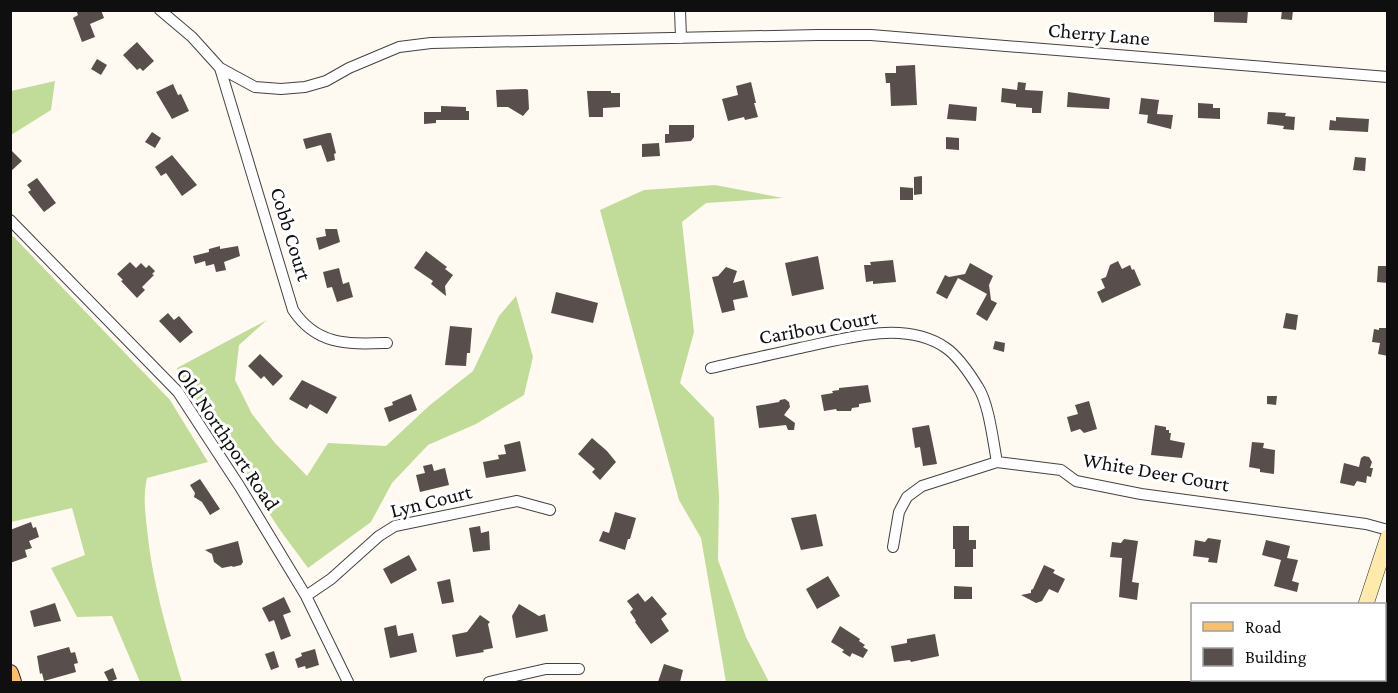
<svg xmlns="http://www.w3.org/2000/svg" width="1398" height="693" viewBox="0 0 1398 693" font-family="'Crimson Pro',serif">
  <rect width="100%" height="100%" fill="#fffaf1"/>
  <path fill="#c1db99" d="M55 81 51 110 11 135V91Z
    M715 185 783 198 706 203 682 222 694 332 680 383 714 418 719 496 718 560 746 637 769 682H726L701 538 679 500 600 210 644 190Z
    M11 234 170 400 208 462 147 478C143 495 145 511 147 529 152 581 167 632 182 682H140L112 616 77 617 51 568 85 555 72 508 11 522Z
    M516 296 533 357 524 395 476 424 428 445 392 483 371 522 308 568 280 530 182 380 177 368 267 320 239 345 235 380 252 414 275 443 307 476 328 443 386 446 430 405 473 371 499 316Z"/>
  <path fill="#584e4b" d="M76 10H101L104 18 90 24 95 37 82 42 73 18 78 15Z
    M1214 10H1248L1247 23 1214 22Z
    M1282 10H1293L1292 20 1281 19Z
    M137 42 154 61 143 71 140 68 137 70 123 55Z
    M97 59 107 65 101 75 91 69Z
    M915 65 917 105 891 106 890 83H886L885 73H896V66Z
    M751 82 756 103H754L758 117 745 120 744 117 728 121 722 99 738 95 736 86Z
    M1018 82 1026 83 1025 90 1043 91 1041 113H1032V108L1016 107V104L1001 102 1002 88 1017 90Z
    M173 84 178 95 181 94 189 111 172 119 156 92Z
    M526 89 528 90 529 109 523 116 508 107H497L496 90Z
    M587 91H611V93H620V107L603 108V117H589Z
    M1068 92 1110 98 1109 109 1067 107Z
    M1141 98 1159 100 1157 114 1173 115 1171 129 1147 123 1148 115 1139 114Z
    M1198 103 1213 104V108H1220V119L1198 118Z
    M949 104 977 107 976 121 947 119Z
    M441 106 466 107V111H469V120H436V123L424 124V112H441Z
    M1268 112 1286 113 1285 116 1295 117 1294 130 1283 129 1284 126 1267 124Z
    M1336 117 1369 119 1368 132 1329 130 1330 120 1336 121Z
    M669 125H694V137L691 141 665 143V134H669Z
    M152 132 161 138 155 148 145 142Z
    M328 133H331L336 153 334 154 335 160 327 162 321 145 306 149 303 139Z
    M946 137 959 138V150L946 149Z
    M659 143 660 156 642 157V144Z
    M10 149 22 161 10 172Z
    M172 155 197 185 182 196 166 173 161 176 155 167Z
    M1355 157 1366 158 1365 171 1353 170Z
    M922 176V194L914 195V177Z
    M37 178 56 203 44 212 28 192 31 190 27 185Z
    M900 187 913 188V200H900Z
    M325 229H337L340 242 319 250 316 238 326 236Z
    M220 246V249L238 246 240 256 224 262 226 270 216 272 214 264 206 266 205 261 195 264 193 256 209 252V249Z
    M426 251 447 267 445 269 453 275 445 286 446 296 431 284 433 281 414 268Z
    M818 256 824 289 792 296 785 263Z
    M893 260 896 282 873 284V281L866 282 864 265H871L870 262Z
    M1118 261 1122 269 1130 265 1132 270 1134 269 1141 285 1102 303 1097 292 1105 288 1101 279 1106 277 1110 265Z
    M130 262 136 268 141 263 146 268 149 265 155 271 152 274 154 275 142 287 145 290 137 298 121 281 123 280 117 274Z
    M970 263 993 276 989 285 991 300 997 303 987 321 976 314 987 294 958 278 947 299 936 293 945 275 949 277 965 274Z
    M1378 266H1388V283L1377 282Z
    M726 267 737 271 733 283 744 280 748 297 733 300 735 310 722 313 712 277 718 276Z
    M339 268 343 284 349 282 353 297 337 302 332 287 327 288 323 272Z
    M556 292 598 303 593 323 551 313Z
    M168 313 174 320 179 316 193 332 180 343 159 321Z
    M1286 313 1298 315 1296 330 1283 328Z
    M450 326 472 328 470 353H467L466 366 445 365Z
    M1379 328H1388V356L1378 354 1380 343 1372 342 1374 329 1379 330Z
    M995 341 1005 343 1004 352 993 349Z
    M260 354 283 376 273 386 264 376 261 379 248 366Z
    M302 380 337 397 327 414 310 404 307 409 289 399Z
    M868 385 871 402 859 404V407L852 408 851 411H837L836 409 824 411 821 395 833 393 832 391 839 390V388Z
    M411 394 417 410 389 422 384 408 393 405 392 402Z
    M1267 396H1277L1276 405 1267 404Z
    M785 399 789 402 790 407 784 415 795 423 794 430H788L786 425 759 428 756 406 779 402 780 400Z
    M1089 401 1097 429 1084 433 1080 429 1071 432 1067 417 1078 414 1075 405Z
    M929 425 937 464 923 466 920 447 915 448 912 428Z
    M1155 425 1166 427V430H1169V433H1171L1170 440 1185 443 1182 458 1151 455Z
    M592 438 607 451 616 462 600 480 592 472 595 469 578 454Z
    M520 441 526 471 486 478 483 462 499 459 498 455 506 454 504 445Z
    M1252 442 1264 443 1263 448 1275 450 1274 474 1260 472V469L1249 467Z
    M1364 456 1369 457 1372 462 1370 468H1373L1371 477 1367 476 1366 483 1357 481 1354 486 1340 483 1344 463 1359 467 1361 458Z
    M432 464 434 471 445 468 449 485 420 492 416 475 425 473 423 466Z
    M200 479 220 509 210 515 202 502 194 497 195 493 190 485Z
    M615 512 636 518 630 539H628L625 550 599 541 603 531 609 533Z
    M816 514 823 546 801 550 791 518Z
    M31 522 33 528 36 527 39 537 29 541 32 548 25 550 27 557 10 563V530Z
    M480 526 481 533 489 531 490 550 473 552 469 528Z
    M953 526H969V540H976V549H973V567H955V549H953Z
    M1208 538 1221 540 1217 563 1208 562 1209 558 1193 556 1195 540 1205 542Z
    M1124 539 1138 541 1132 582 1139 583 1137 600 1119 597 1122 558 1110 557 1112 542 1121 543Z
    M1266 540 1290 546 1287 558 1298 560 1292 581 1299 583 1297 592 1274 586 1281 560 1262 555Z
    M238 541 243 562 241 565 233 567 232 566 222 568 214 562 212 554 205 550Z
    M409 555 417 570 391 584 383 569Z
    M1044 565 1055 570 1053 573 1065 579 1058 593 1049 589 1042 601 1036 603 1021 595 1031 593V590L1033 589Z
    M828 576 840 596 817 609 806 589Z
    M450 579 454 602 442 604 437 582Z
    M954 586 972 587V599H954Z
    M638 593 645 602 652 596 667 614 661 619 669 631 651 644 635 622 636 621 630 612 633 609 627 601Z
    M284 597 291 612 283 615 291 636 281 640 274 620 269 622 262 608Z
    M55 603 61 621 34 627 30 611Z
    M519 604 539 616 545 614 548 631 516 638 512 616Z
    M480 615 490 622 488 624 493 648 483 650 484 652 456 657 452 635 467 632Z
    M396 625 398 636 413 633 417 652 390 658 384 628Z
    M840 626 860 639 859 641 865 645 863 647 868 650 863 658 852 653 850 657 842 652 844 650 831 642Z
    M935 634 939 656 911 662 910 660 894 662 891 646 907 643V639Z
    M69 647 71 653 75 652 78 663 74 664 76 672 44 681 42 673 40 674 37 656Z
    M315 649 319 665 306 669 305 666 298 668 295 659 302 656 301 653Z
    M274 651 279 667 271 670 265 654Z
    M664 664 683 670 680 682H658Z
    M113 668 117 679 109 682 104 672Z"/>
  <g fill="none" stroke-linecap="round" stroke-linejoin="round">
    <defs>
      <path id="minor" d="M160 10 192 37 220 68 255 87 281 89 305 87 326 81 349 68 399 47 431 43 818 35H871L1388 77
        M680 10 681 38
        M220 68 293 310C317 346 348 344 387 343
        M10 220 178 392 240 487 306 596 348 682
        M711 368C740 361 770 355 800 348 845 339 904 319 946 348 959 357 970 374 978 387 989 404 993 441 997 462
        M893 547 899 512 907 497 922 486 997 462 1061 470 1076 481 1141 494 1366 524 1388 530
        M306 596 331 579 379 536 395 526 517 501 550 510
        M489 682 546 669H579"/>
      <path id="secondary" d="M1366 604 1388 537
        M1342 682 1343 680"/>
      <path id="primary" d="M10 673 13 682"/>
    </defs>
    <use href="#minor" stroke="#424242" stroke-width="12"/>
    <use href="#secondary" stroke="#313131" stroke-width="16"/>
    <use href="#primary" stroke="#202020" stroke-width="18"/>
    <use href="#minor" stroke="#fff" stroke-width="10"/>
    <use href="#secondary" stroke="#ffeaac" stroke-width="15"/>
    <use href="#primary" stroke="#f9c067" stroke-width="16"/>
  </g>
  <g text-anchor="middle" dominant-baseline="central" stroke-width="6" stroke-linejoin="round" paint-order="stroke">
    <g font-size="21" fill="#0f0f0f" stroke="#fff">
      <text transform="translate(1099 34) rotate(5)">Cherry Lane</text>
      <text transform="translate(291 234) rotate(73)">Cobb Court</text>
      <text transform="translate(818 327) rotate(-10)">Caribou Court</text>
      <text transform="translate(228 439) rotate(56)">Old Northport Road</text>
      <text transform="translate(1156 472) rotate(10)">White Deer Court</text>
      <text transform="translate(431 501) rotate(-14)">Lyn Court</text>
    </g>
  </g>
  <rect width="1398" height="693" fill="none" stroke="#0f0f0f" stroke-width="24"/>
  <rect x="1191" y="603" width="195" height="78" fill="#ffffff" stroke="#9f9f9f" stroke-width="1.5"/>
  <rect x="1203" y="622" width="30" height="9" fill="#f9c067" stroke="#9f9f9f" stroke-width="1.5"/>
  <text x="1245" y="633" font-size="18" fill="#0f0f0f">Road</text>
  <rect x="1203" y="648" width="30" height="18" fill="#584e4b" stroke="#9f9f9f" stroke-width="1.5"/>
  <text x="1245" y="663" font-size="18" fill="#0f0f0f">Building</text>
</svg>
